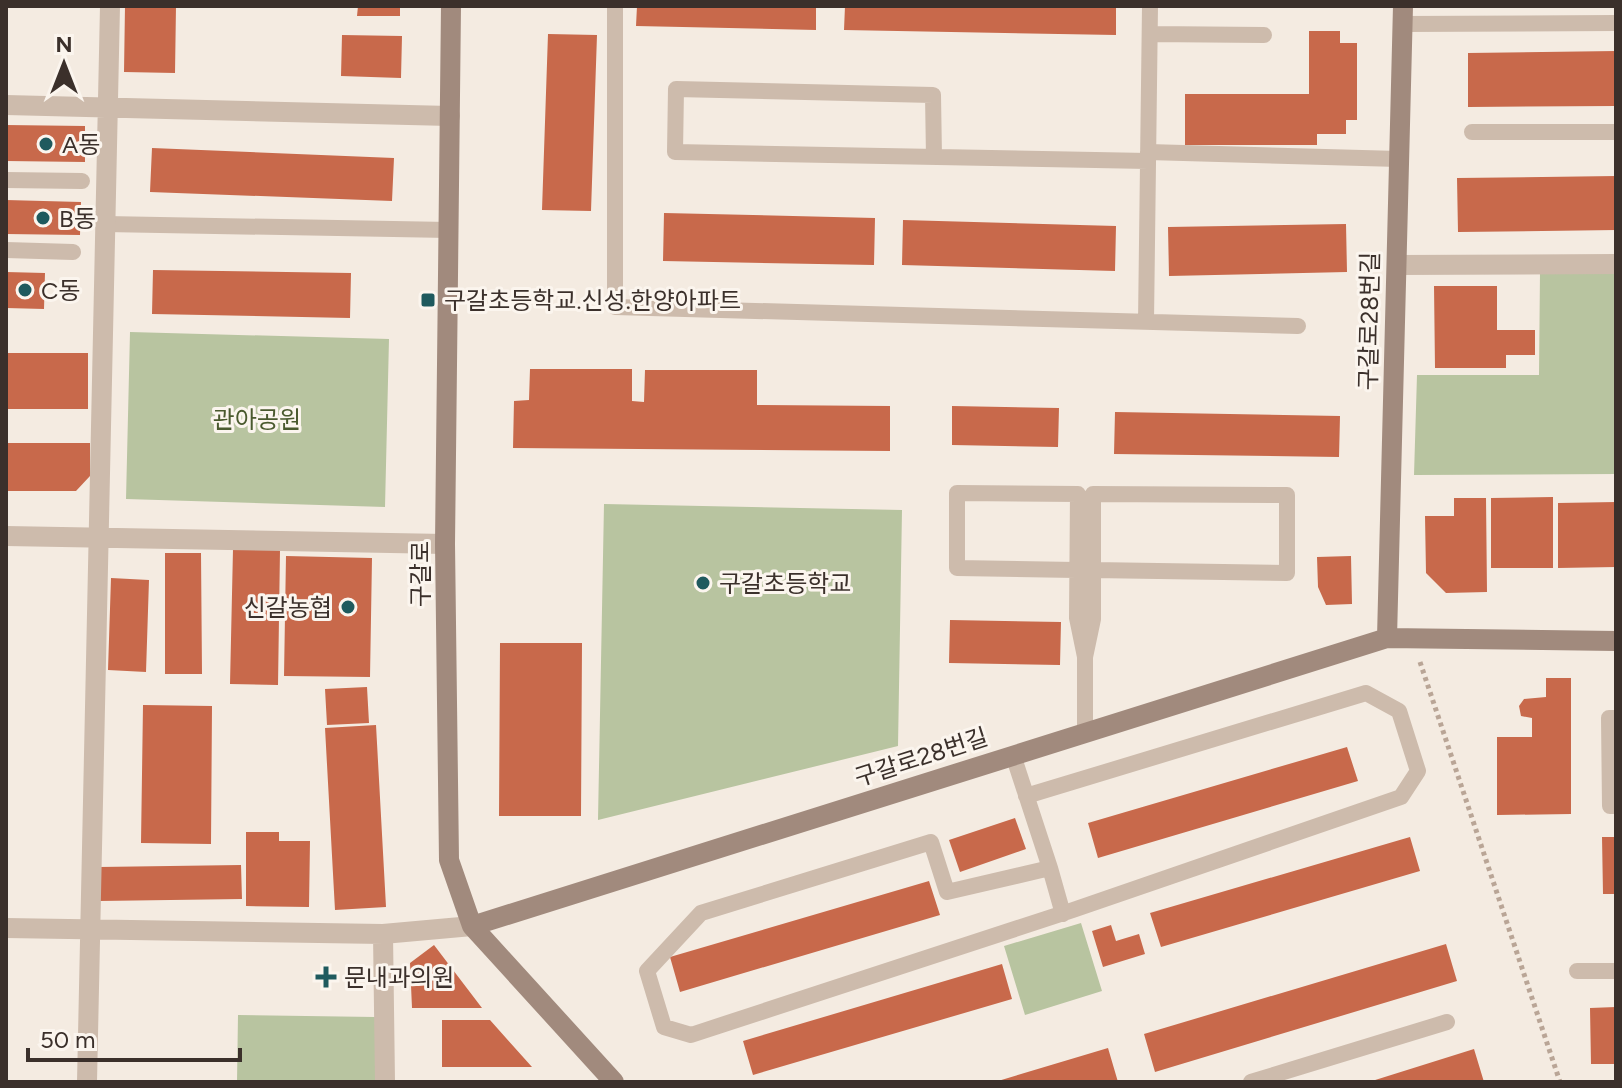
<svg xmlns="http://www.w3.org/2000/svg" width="1622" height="1088" viewBox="0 0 1622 1088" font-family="Figtree,'Noto Sans KR',sans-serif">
  <rect width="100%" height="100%" fill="#f4ebe1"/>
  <path fill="#b8c4a0" d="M1616 271V474L1414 475 1417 375H1539L1540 272Z
    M130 332 389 339 385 507 126 499Z
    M604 504 902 510 898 746 598 820Z
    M1081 923 1102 991 1025 1015 1004 946Z
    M238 1015 375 1017 376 1082H237Z"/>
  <path fill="#c8694b" d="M125 6H176L175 73 124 72Z
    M358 6H400V16H357Z
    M637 6H816V30L636 26Z
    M845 6H1116V35L844 30Z
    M1309 31H1340V43H1357V120H1346V134H1317V145H1185V94H1309Z
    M548 34 597 35 591 211 542 210Z
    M342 35 402 36 401 78 341 76Z
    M1616 51V106L1468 107V53Z
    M6 125 85 126V162L6 161Z
    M152 148 394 158 392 201 150 192Z
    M1616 176V230L1458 232 1457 178Z
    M6 200 81 202 80 235 6 234Z
    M664 213 875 218 874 265 663 261Z
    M903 220 1116 226 1115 271 902 265Z
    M1346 224 1347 272 1169 276 1168 227Z
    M153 270 351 273 350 318 152 314Z
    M6 272 45 273 44 309 6 308Z
    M1434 286H1497V330H1535V355H1506V368H1435Z
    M6 353H88V409H6Z
    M530 369H632V401L644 402 645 370H757V405L890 406V451L513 448 514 401 529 400Z
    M952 406 1059 408 1058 447 952 445Z
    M1115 412 1340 416 1339 457 1114 454Z
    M6 443H90V476L76 491H6Z
    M1553 497V568H1491V498Z
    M1454 498H1486L1487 592 1446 593 1426 573 1425 516H1454Z
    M1616 502V567L1558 568V503Z
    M233 549 280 550 278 685 230 684Z
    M165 553H201L202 674H165Z
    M286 556 372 558 370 677 284 676Z
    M1351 556 1352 604 1326 605 1318 587 1317 557Z
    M111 578 149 580 146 672 108 670Z
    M950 620 1061 622 1060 665 949 663Z
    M500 643H582L581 816H499Z
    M1546 678H1571V814L1497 815V737H1532V718L1521 716 1519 706 1524 699 1546 697Z
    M367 687 369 723 327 725 325 689Z
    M143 705 212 706 211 844 141 843Z
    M376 725 386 907 335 910 325 728Z
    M1347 747 1358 781 1098 858 1088 823Z
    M1015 818 1026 849 960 872 949 840Z
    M246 832H279V841H310L309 907 246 906Z
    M1410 837 1420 871 1161 947 1150 913Z
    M1602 837H1616V894H1603Z
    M241 865 242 899 99 901V867Z
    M929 881 940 915 680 992 670 957Z
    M1111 925 1116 941 1139 934 1145 954 1103 967 1092 931Z
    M1446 944 1457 981 1155 1072 1144 1034Z
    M434 945 482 1008H412L410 963Z
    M1002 964 1012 999 753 1075 743 1041Z
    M1616 1007V1064H1591L1590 1008Z
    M442 1020H490L532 1067H442Z
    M1108 1048 1118 1082H998V1081Z
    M1474 1049 1484 1082H1372V1081Z"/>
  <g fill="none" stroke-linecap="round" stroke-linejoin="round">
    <path stroke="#b9a596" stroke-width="5" stroke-dasharray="4 4" stroke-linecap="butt" d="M1420 662 1560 1082"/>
    <path stroke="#cdbbac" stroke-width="16" d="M615 6V307L1298 326
      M1403 24 1616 23
      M1150 34 1264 35
      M1472 132H1616
      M1148 152 1399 159
      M934 157 933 95 676 89 675 152 1148 161
      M6 180 82 181
      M105 224 449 230
      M6 250 73 252
      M1146 322 1150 6
      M1076 570 957 568V493L1078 494 1077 618 1085 657 1093 619V494L1287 495V573L1093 570
      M1085 657V733
      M1616 718H1609L1610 806H1616
      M1013 755 1050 868 947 892 931 842 701 913 647 971 664 1027 691 1035 1073 910 1401 797 1418 771 1399 711 1366 693 1026 796
      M1050 868 1063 914
      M1577 971H1616
      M1251 1082 1447 1022"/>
    <path stroke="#cdbbac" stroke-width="20" d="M6 105 450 116
      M1397 265 1616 264
      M6 536 445 544
      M6 928 383 934 472 926
      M383 934 385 1082
      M87 1082 110 6"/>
    <path stroke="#a18a7d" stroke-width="20" d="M451 6 445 544 449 860 472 926 614 1082
      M1387 638 1403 6
      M472 926 1387 638 1616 641"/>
  </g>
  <g fill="#1f5a5e" stroke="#fbf5ee" stroke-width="3">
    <circle cx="46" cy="144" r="8"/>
    <circle cx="43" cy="218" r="8"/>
    <circle cx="25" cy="290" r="8"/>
    <rect x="420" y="292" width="16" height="16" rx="4"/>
    <circle cx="703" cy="583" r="8"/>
    <circle cx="348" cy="607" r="8"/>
    <path d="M322 965h8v8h8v8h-8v8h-8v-8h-8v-8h8z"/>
  </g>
  <g text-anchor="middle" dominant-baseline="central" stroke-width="6" stroke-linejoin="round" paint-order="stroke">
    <g font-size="24" fill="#3b302b" stroke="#fbf5ee" text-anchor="start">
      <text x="62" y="144">A동</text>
      <text x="59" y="218">B동</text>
      <text x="41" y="290">C동</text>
      <text x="444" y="300">구갈초등학교.신성.한양아파트</text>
      <text x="719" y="583">구갈초등학교</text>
      <text x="332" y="607" text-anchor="end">신갈농협</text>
      <text x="344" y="977">문내과의원</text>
    </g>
    <g font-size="24" fill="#3b302b" stroke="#fbf5ee">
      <text transform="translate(1369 321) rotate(-89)">구갈로28번길</text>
      <text transform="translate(420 574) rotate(-90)">구갈로</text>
      <text transform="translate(921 757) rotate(-18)">구갈로28번길</text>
    </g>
    <g font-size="24" fill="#4a5a2e" stroke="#fbf5ee">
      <text x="257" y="419">관아공원</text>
    </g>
  </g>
  <rect width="1622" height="1088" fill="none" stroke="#3b302b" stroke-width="16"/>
  <g transform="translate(64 64)" stroke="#fbf5ee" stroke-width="6" paint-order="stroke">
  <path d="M0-6L14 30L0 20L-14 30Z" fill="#3b302b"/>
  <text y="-12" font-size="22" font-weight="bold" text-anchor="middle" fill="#3b302b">N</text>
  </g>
  <path d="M28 1048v12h212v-12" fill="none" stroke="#3b302b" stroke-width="4"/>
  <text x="40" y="1048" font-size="24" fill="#3b302b" stroke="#fbf5ee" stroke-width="6" paint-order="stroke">50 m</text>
</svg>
